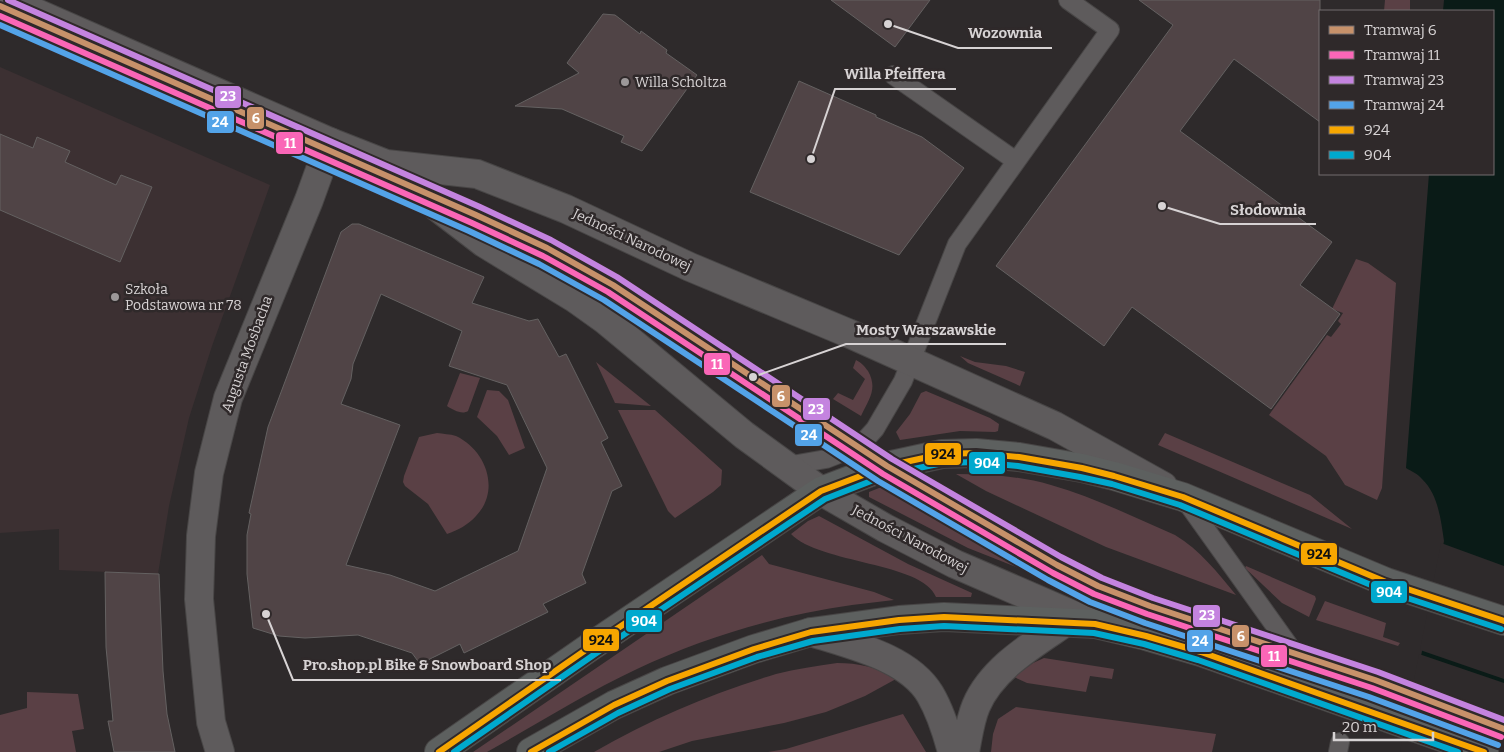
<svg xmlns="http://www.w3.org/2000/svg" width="1504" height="752" viewBox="0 0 1504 752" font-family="Bitter,serif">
  <rect width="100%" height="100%" fill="#2e2a2b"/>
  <path fill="#3c3032" d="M0 67 270 185 212 346 189 418 169 506 158 574 59 570V529L0 533Z"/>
  <path fill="#5a4045" d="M1385 0H1410V11H1384Z
    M1356 259 1368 263 1396 283 1382 488 1377 500 1345 485 1326 456 1269 415 1327 335 1331 337 1341 324 1338 321 1343 313 1332 309Z
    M960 356 975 362 1006 366 1025 372 1020 386 968 363Z
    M856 360C862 363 864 366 868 371 878 389 869 399 861 416L833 399 838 393 853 400 865 379 853 368Z
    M596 362 651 406 615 403Z
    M460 373 480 378 468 411C462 415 453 410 447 406Z
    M487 390 499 391 508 400 525 448 509 455 497 436 477 417Z
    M926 391 990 418 999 424 998 431 995 432 960 431 900 440 896 432 910 414 921 393Z
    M618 410H655L722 470 721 485 713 492 675 518 668 511Z
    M437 433C443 434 450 434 456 436 486 450 501 490 476 516 468 525 458 530 447 534L428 504 405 486 403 482 404 476 419 437Z
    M1165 433 1310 495 1352 529 1158 445Z
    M956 474C988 474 1020 476 1051 485 1093 497 1134 517 1175 535 1200 550 1218 573 1236 595L1106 547 986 491Z
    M892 486C920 493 944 512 969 527 1019 555 1070 580 1123 603L1122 606 1036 575 968 548 869 497V492L879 488Z
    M819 516 908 564 972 593 971 597H936C922 562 820 564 791 534L808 521Z
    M762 555 769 564 874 592 894 600C880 602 866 603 852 605 779 615 704 637 637 669 586 693 537 724 487 752H473Z
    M1246 566 1315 596 1316 599 1309 617 1282 603 1245 568Z
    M1325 601 1386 623 1383 637 1400 643 1398 646 1316 620Z
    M1044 658 1114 669 1112 679 1090 676 1086 692 1027 683 1014 677 1033 663Z
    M837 663C858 663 878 667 896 679L865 696 826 712 784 723 692 741 659 752H594C651 719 713 693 776 674 796 669 817 666 837 663Z
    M27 692 78 694 84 729 72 731 76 752H0V715L27 708Z
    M1016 707 1216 734 1212 752H991L993 734 998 719Z
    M903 714 926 752H768L786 749Z"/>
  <path fill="#0a1b17" d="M1444 0H1504V752L1402 751 1444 541C1441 520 1438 494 1422 479 1418 474 1411 471 1406 468L1429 174H1493V11H1443Z"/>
  <path fill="#2e2a2b" d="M1441 543 1504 566V679L1420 650Z
    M1419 654 1504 683V752H1400Z"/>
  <path fill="#504446" stroke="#646161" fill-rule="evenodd" d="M831 0H930L895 47Z
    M1139 0H1320V122L1234 59 1180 131 1332 242 1300 285 1340 314 1271 409 1132 307 1104 346 996 266 1173 25Z
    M603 14 615 15 640 34 641 31 667 50 666 53 697 75 642 151 621 142 624 136 562 109 515 106 579 73 567 63Z
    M799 81 876 115V117L922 137 964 168 899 255 750 192Z
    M0 134 33 148 37 137 70 151 65 162 116 185 121 175 152 187 120 262 0 210Z
    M352 224H359L484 277 472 303 529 321 538 319 559 357 566 354 608 438 601 442 622 486 612 491 587 560 582 574 586 583 543 604 548 612 464 653 460 644 420 664 412 653 358 635 305 638 279 636 253 628 247 574V535L251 514 249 513 268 427 341 232ZM381 294 462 331 449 366 507 385 547 468 518 551 435 591 390 575 346 565 400 425 341 404 351 379 353 364Z
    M105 572 159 574 163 671 167 714 175 752H114L108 721H113L106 647Z"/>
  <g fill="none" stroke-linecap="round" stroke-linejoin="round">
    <defs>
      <path id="service" d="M893 75 1016 161
        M786 466 826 459 844 452 865 440 875 429 903 381 957 244 1110 30 1068 0
        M1185 500 1325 696
        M1338 752 1340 742"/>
      <path id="minor" d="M811 632C850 645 908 657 930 694 940 711 947 733 952 752
        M220 752 211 722 199 599 201 536 209 473 228 398 309 200 330 142
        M965 752C968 737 970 720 976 706 992 668 1034 644 1066 622"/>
      <path id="tertiary" d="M7 0 330 142 386 164 477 174 566 209 690 267 848 333 1055 426 1163 486
        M386 164 428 200 484 243 576 299 604 319 744 435 821 491 885 528 955 564 1094 624"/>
      <path id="secondary" d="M439 752 590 647 821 491 887 466 942 454 976 453 1019 457 1082 468 1114 476 1183 497 1386 582 1504 621
        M531 752 614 705 667 681 754 649 811 632 899 620 944 617 1095 624 1146 636 1201 652 1484 752"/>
    </defs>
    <use href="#service" stroke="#484646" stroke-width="20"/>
    <use href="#minor" stroke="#484646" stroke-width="30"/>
    <use href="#tertiary" stroke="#484646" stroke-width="30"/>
    <use href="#secondary" stroke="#484646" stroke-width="30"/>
    <use href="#service" stroke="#5e5b5c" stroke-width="18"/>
    <use href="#minor" stroke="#5e5b5c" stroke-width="28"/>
    <use href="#tertiary" stroke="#5e5b5c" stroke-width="28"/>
    <use href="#secondary" stroke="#5d605f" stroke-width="28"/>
    <defs>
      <path id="bus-1" d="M439 752 590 647 821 491 887 466 942 454 976 453 1019 457 1082 468 1114 476 1183 497 1386 582 1504 621
        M531 752 614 705 667 681 754 649 811 632 899 620 944 617 1095 624 1146 636 1201 652 1484 752"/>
      <path id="bus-2" d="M454 752 595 654 825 499 889 474 943 463 976 462 1018 466 1080 477 1112 484 1180 505 1383 590 1501 629
        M549 752 618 713 670 689 757 657 813 641 900 629 944 626 1094 633 1144 644 1198 660 1458 752"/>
    </defs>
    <use href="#bus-1" stroke="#2f292a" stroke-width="10"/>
    <use href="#bus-2" stroke="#2f292a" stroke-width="10"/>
    <use href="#bus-1" stroke="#f7a600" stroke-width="6"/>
    <use href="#bus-2" stroke="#00a9ce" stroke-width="6"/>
    <defs>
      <path id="tram-1" d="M0 6 476 215 547 248 613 285 887 466 1057 565 1098 586 1150 606 1375 680 1504 729"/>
      <path id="tram-2" d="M0 16 472 223 543 256 608 292 883 474 1053 573 1094 594 1147 614 1372 688 1501 737"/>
      <path id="tram-3" d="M8 0 480 207 551 240 617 277 892 459 1061 557 1102 578 1153 598 1378 672 1504 720"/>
      <path id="tram-4" d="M0 25 469 231 539 264 604 300 878 481 1048 580 1090 602 1145 623 1369 697 1498 745"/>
    </defs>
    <use href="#tram-1" stroke="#2f292a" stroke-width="10"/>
    <use href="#tram-2" stroke="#2f292a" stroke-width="10"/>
    <use href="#tram-3" stroke="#2f292a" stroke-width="10"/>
    <use href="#tram-4" stroke="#2f292a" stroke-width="10"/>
    <use href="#tram-1" stroke="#c7916a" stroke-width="6"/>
    <use href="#tram-2" stroke="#fa66b7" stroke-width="6"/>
    <use href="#tram-3" stroke="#c483df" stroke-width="6"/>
    <use href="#tram-4" stroke="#53a3e8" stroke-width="6"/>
  </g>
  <g fill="#9c9899" stroke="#2f292a" stroke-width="2">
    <circle cx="625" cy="82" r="5"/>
    <circle cx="115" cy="297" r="5"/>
  </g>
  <g text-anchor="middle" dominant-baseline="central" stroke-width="5" stroke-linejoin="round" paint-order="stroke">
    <g font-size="14" fill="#d7d3d4" stroke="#2f292a" text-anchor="start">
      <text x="635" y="82">Willa Scholtza</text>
      <text x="125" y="289">Szkoła<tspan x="125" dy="16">Podstawowa nr 78</tspan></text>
    </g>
    <g font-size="14" fill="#d7d3d4" stroke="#2f292a">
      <text transform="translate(632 240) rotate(25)">Jedności Narodowej</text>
      <text transform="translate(247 354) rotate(-70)">Augusta Mosbacha</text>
      <text transform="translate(910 539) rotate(28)">Jedności Narodowej</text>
    </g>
  </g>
  <path fill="none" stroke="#d7d3d4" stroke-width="2" d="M888 24L958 48H1052M811 159L835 89H956M1162 206L1220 224H1316M753 377L846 344H1006M266 614L293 680H561"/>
  <g fill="#d7d3d4" stroke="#2f292a" stroke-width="2">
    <circle cx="888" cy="24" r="5"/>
    <circle cx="811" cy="159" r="5"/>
    <circle cx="1162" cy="206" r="5"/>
    <circle cx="753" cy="377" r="5"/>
    <circle cx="266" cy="614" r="5"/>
  </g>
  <g font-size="15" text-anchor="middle" font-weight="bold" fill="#d7d3d4" stroke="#2f292a" stroke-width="5" stroke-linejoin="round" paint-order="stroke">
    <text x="1005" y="38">Wozownia</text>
    <text x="895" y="79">Willa Pfeiffera</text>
    <text x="1268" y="215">Słodownia</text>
    <text x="926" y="335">Mosty Warszawskie</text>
    <text x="427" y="670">Pro.shop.pl Bike &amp; Snowboard Shop</text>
  </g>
  <g stroke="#2f292a" stroke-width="2">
    <rect x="214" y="85" width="28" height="24" rx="5" fill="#c483df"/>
    <rect x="246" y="106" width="19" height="24" rx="5" fill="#c7916a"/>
    <rect x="206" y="110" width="29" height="24" rx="5" fill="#53a3e8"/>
    <rect x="275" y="131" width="29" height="24" rx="5" fill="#fa66b7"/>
    <rect x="703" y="352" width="28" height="24" rx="5" fill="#fa66b7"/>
    <rect x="771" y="384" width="20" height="24" rx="5" fill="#c7916a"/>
    <rect x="802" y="397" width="29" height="24" rx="5" fill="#c483df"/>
    <rect x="794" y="423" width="29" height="24" rx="5" fill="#53a3e8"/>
    <rect x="924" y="442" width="38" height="24" rx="5" fill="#f7a600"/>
    <rect x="968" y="451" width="38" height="24" rx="5" fill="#00a9ce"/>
    <rect x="1300" y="542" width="38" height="24" rx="5" fill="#f7a600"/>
    <rect x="1370" y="580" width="38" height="24" rx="5" fill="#00a9ce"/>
    <rect x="1192" y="604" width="29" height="24" rx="5" fill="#c483df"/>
    <rect x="625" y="609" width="38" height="24" rx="5" fill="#00a9ce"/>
    <rect x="1231" y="624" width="19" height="24" rx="5" fill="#c7916a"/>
    <rect x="582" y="628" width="38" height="24" rx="5" fill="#f7a600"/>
    <rect x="1186" y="629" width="28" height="24" rx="5" fill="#53a3e8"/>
    <rect x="1260" y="644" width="28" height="24" rx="5" fill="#fa66b7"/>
  </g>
  <g font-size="14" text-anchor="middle" font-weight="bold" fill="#fff">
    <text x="228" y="101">23</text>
    <text x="256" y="123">6</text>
    <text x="220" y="127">24</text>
    <text x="290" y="148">11</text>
    <text x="717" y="369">11</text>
    <text x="781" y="401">6</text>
    <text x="816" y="414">23</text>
    <text x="809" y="440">24</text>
    <text x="987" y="468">904</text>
    <text x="1389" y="597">904</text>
    <text x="1207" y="620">23</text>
    <text x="644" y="626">904</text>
    <text x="1241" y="641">6</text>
    <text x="1200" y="646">24</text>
    <text x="1274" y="661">11</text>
  </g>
  <g font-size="14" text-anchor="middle" font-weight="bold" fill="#111">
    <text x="943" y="459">924</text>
    <text x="1319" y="559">924</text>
    <text x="601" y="645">924</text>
  </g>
  <rect x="1319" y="10" width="175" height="165" fill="#2f292a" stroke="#726d6e"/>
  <rect x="1329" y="26" width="25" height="8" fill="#c7916a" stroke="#726d6e"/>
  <text x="1364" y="35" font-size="15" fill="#d7d3d4">Tramwaj 6</text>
  <rect x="1329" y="51" width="25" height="8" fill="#fa66b7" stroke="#726d6e"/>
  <text x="1364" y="60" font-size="15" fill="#d7d3d4">Tramwaj 11</text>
  <rect x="1329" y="76" width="25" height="8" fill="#c483df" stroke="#726d6e"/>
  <text x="1364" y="85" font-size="15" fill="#d7d3d4">Tramwaj 23</text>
  <rect x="1329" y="101" width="25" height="8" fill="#53a3e8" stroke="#726d6e"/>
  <text x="1364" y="110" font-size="15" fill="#d7d3d4">Tramwaj 24</text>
  <rect x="1329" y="126" width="25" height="8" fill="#f7a600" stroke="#726d6e"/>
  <text x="1364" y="135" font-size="15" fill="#d7d3d4">924</text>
  <rect x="1329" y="151" width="25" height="8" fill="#00a9ce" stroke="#726d6e"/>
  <text x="1364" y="160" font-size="15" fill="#d7d3d4">904</text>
  <path d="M1334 732v8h99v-8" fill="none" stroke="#d7d3d4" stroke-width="2.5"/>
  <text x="1342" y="732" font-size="15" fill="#d7d3d4" stroke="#2f292a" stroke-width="4" paint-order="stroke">20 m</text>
</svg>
